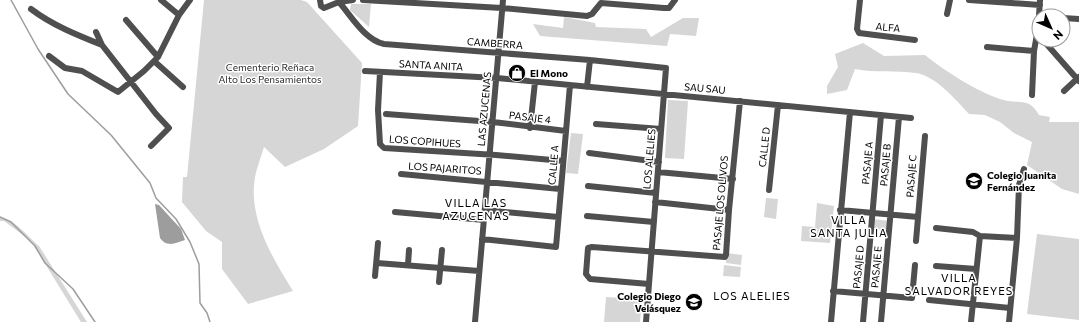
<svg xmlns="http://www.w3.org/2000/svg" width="1079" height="322" viewBox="0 0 1079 322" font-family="Commissioner,sans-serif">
  <rect width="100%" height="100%" fill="#fff"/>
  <path fill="#d6d6d6" d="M204 0H301L307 2 362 63 358 126 324 149 285 167 264 147C261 157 257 167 255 177 248 218 272 257 293 291L248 304 222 269V242L206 231 182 202 183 177H187Z
    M351 4H371L369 27 350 10Z
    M564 17 595 23 596 27 646 29 651 37 683 18H699L696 36 670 34 667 46 540 36 533 24 563 28Z
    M863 43 884 56 925 55C943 70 985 97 1008 101 1023 103 1030 99 1039 115L1050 117 1049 122H1079V194L1062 189 1027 165 1032 142 1014 133 1000 122 985 115 969 114C956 100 936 76 916 73 896 70 875 73 855 69L847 90 827 94V86L838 67 835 54Z
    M668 100 688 101 684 159 665 158Z
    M571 133 583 134 578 174 566 173Z
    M766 198 778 199 776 219 764 217Z
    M817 203 834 206 830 243 801 241 802 226 815 227Z
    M0 217C17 221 26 235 39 246L87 322H81L31 241 4 221H0Z
    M874 219 889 221 887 230 873 229Z
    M1037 234 1079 239V320L1027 314Z
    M727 253 742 255 741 265 726 263Z
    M724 265 741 267 740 277 723 276Z
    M606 297 642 299 640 322H604Z"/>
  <path fill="#9d9d9d" d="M155 204 159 205 181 229 185 240C176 243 167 248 160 238Z"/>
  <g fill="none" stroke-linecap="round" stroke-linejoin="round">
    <path stroke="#9d9d9d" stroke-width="1.5" d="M11 0 38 49 68 94 111 135 150 183 156 198 176 219 190 242 199 264 200 303 207 313 210 322
      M0 217 11 222 35 246 45 263 73 289 95 322"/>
    <path stroke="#4f4f4f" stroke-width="6" d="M161 0 179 15
      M320 0 321 6 324 8 339 2 353 0
      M363 0 502 8 587 16 592 14 601 3 664 8H669L675 0
      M860 0 857 29 859 33 915 40
      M969 0 1040 5
      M339 2C352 17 365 40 384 44L590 60 666 68 646 322
      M31 9C52 25 77 35 102 45
      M947 14 950 0
      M1039 16 1040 0
      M1063 18 1079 19
      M126 20 158 57
      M96 32 102 45 156 114 169 128 151 146
      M1043 40 1079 81
      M987 47 1034 51
      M49 56 65 68 82 71 118 92 144 71 158 57 179 15 190 0
      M154 61 183 87
      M365 71 497 78 911 118
      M380 72 378 110 380 144 384 148 496 155 563 161
      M587 87 590 60
      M1064 91 1079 77
      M1032 95 1034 51 1039 23
      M386 114 493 122 566 131
      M596 124 661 129
      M530 128 535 82
      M589 153 659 162
      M658 172 733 179
      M401 174 560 189
      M588 186 656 193
      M769 190 778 105
      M655 202 729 210
      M485 210 558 217
      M840 210 918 217
      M395 212 484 220
      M587 216 654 222
      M936 228 973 232 980 236 1017 238
      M482 239 556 247 570 85
      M916 241 925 136
      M377 263 479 271
      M408 265 409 250
      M936 266 976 269
      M375 276 378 243
      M439 282 442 250
      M649 284 590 279 586 274 588 248 592 247 725 257 726 255 729 210 740 101
      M833 291 912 298 915 265
      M929 300 1010 308
      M475 322 503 0
      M831 322 850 112
      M863 322 881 115
      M881 322 899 117
      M971 322 980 236
      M1009 322 1017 238 1019 185 1024 169"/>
  </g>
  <defs>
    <symbol id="shop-disc" viewBox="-11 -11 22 22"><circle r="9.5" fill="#000" stroke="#fff"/><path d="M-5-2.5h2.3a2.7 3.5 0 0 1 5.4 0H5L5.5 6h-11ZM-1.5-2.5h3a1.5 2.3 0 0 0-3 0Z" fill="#fff"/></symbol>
    <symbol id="school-disc" viewBox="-11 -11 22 22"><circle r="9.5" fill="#000" stroke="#fff"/><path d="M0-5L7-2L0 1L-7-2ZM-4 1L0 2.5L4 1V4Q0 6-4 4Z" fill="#fff"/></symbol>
  </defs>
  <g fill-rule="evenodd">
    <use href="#shop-disc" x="507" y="63" width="20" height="20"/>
    <use href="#school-disc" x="964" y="171" width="20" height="20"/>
    <use href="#school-disc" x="684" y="292" width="20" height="20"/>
  </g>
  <g text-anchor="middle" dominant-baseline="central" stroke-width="3" stroke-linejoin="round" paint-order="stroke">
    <g font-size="10" fill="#000" stroke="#fff">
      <text transform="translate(888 27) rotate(6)">ALFA</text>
      <text transform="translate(495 43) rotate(4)">CAMBERRA</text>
      <text transform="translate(431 65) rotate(3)">SANTA ANITA</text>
      <text transform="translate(705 88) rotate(5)">SAU SAU</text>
      <text transform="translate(484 109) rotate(-85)">LAS AZUCENAS</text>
      <text transform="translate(530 117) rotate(7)">PASAJE 4</text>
      <text transform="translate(425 141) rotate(4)">LOS COPIHUES</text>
      <text transform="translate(764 147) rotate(-84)">CALLE D</text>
      <text transform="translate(649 159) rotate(-85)">LOS ALELIES</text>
      <text transform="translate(867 163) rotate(-85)">PASAJE A</text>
      <text transform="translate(553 165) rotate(-85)">CALLE A</text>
      <text transform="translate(885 165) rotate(-85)">PASAJE B</text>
      <text transform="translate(445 168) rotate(4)">LOS PAJARITOS</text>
      <text transform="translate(911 176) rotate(-86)">PASAJE C</text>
      <text transform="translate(720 203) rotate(-85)">PASAJE LOS OLIVOS</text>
      <text transform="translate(858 267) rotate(-85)">PASAJE D</text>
      <text transform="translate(876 267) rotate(-85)">PASAJE E</text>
    </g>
    <g font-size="10" fill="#2d2d2d" stroke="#fff">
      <text x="270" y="67">Cementerio Reñaca<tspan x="270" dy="12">Alto Los Pensamientos</tspan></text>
    </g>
    <g font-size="10" font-weight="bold" fill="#000" stroke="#fff" text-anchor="start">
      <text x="530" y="73">El Mono</text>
      <text x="987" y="175">Colegio Juanita<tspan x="987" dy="12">Fernández</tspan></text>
      <text x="681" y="296" text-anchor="end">Colegio Diego<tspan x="681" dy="12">Velásquez</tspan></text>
    </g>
    <g font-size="11" letter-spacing="1" fill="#000" stroke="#fff">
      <text x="476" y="202">VILLA LAS<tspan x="476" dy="13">AZUCENAS</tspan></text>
      <text x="849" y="219">VILLA<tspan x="849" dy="13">SANTA JULIA</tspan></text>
      <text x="959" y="277">VILLA<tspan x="959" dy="13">SALVADOR REYES</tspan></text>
      <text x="752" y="295">LOS ALELIES</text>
    </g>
  </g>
  <g transform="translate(1051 28) rotate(135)"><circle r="19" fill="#ffffff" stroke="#999999"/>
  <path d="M0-3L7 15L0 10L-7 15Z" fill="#000000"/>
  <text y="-6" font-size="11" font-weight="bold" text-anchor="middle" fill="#000000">N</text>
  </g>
</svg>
